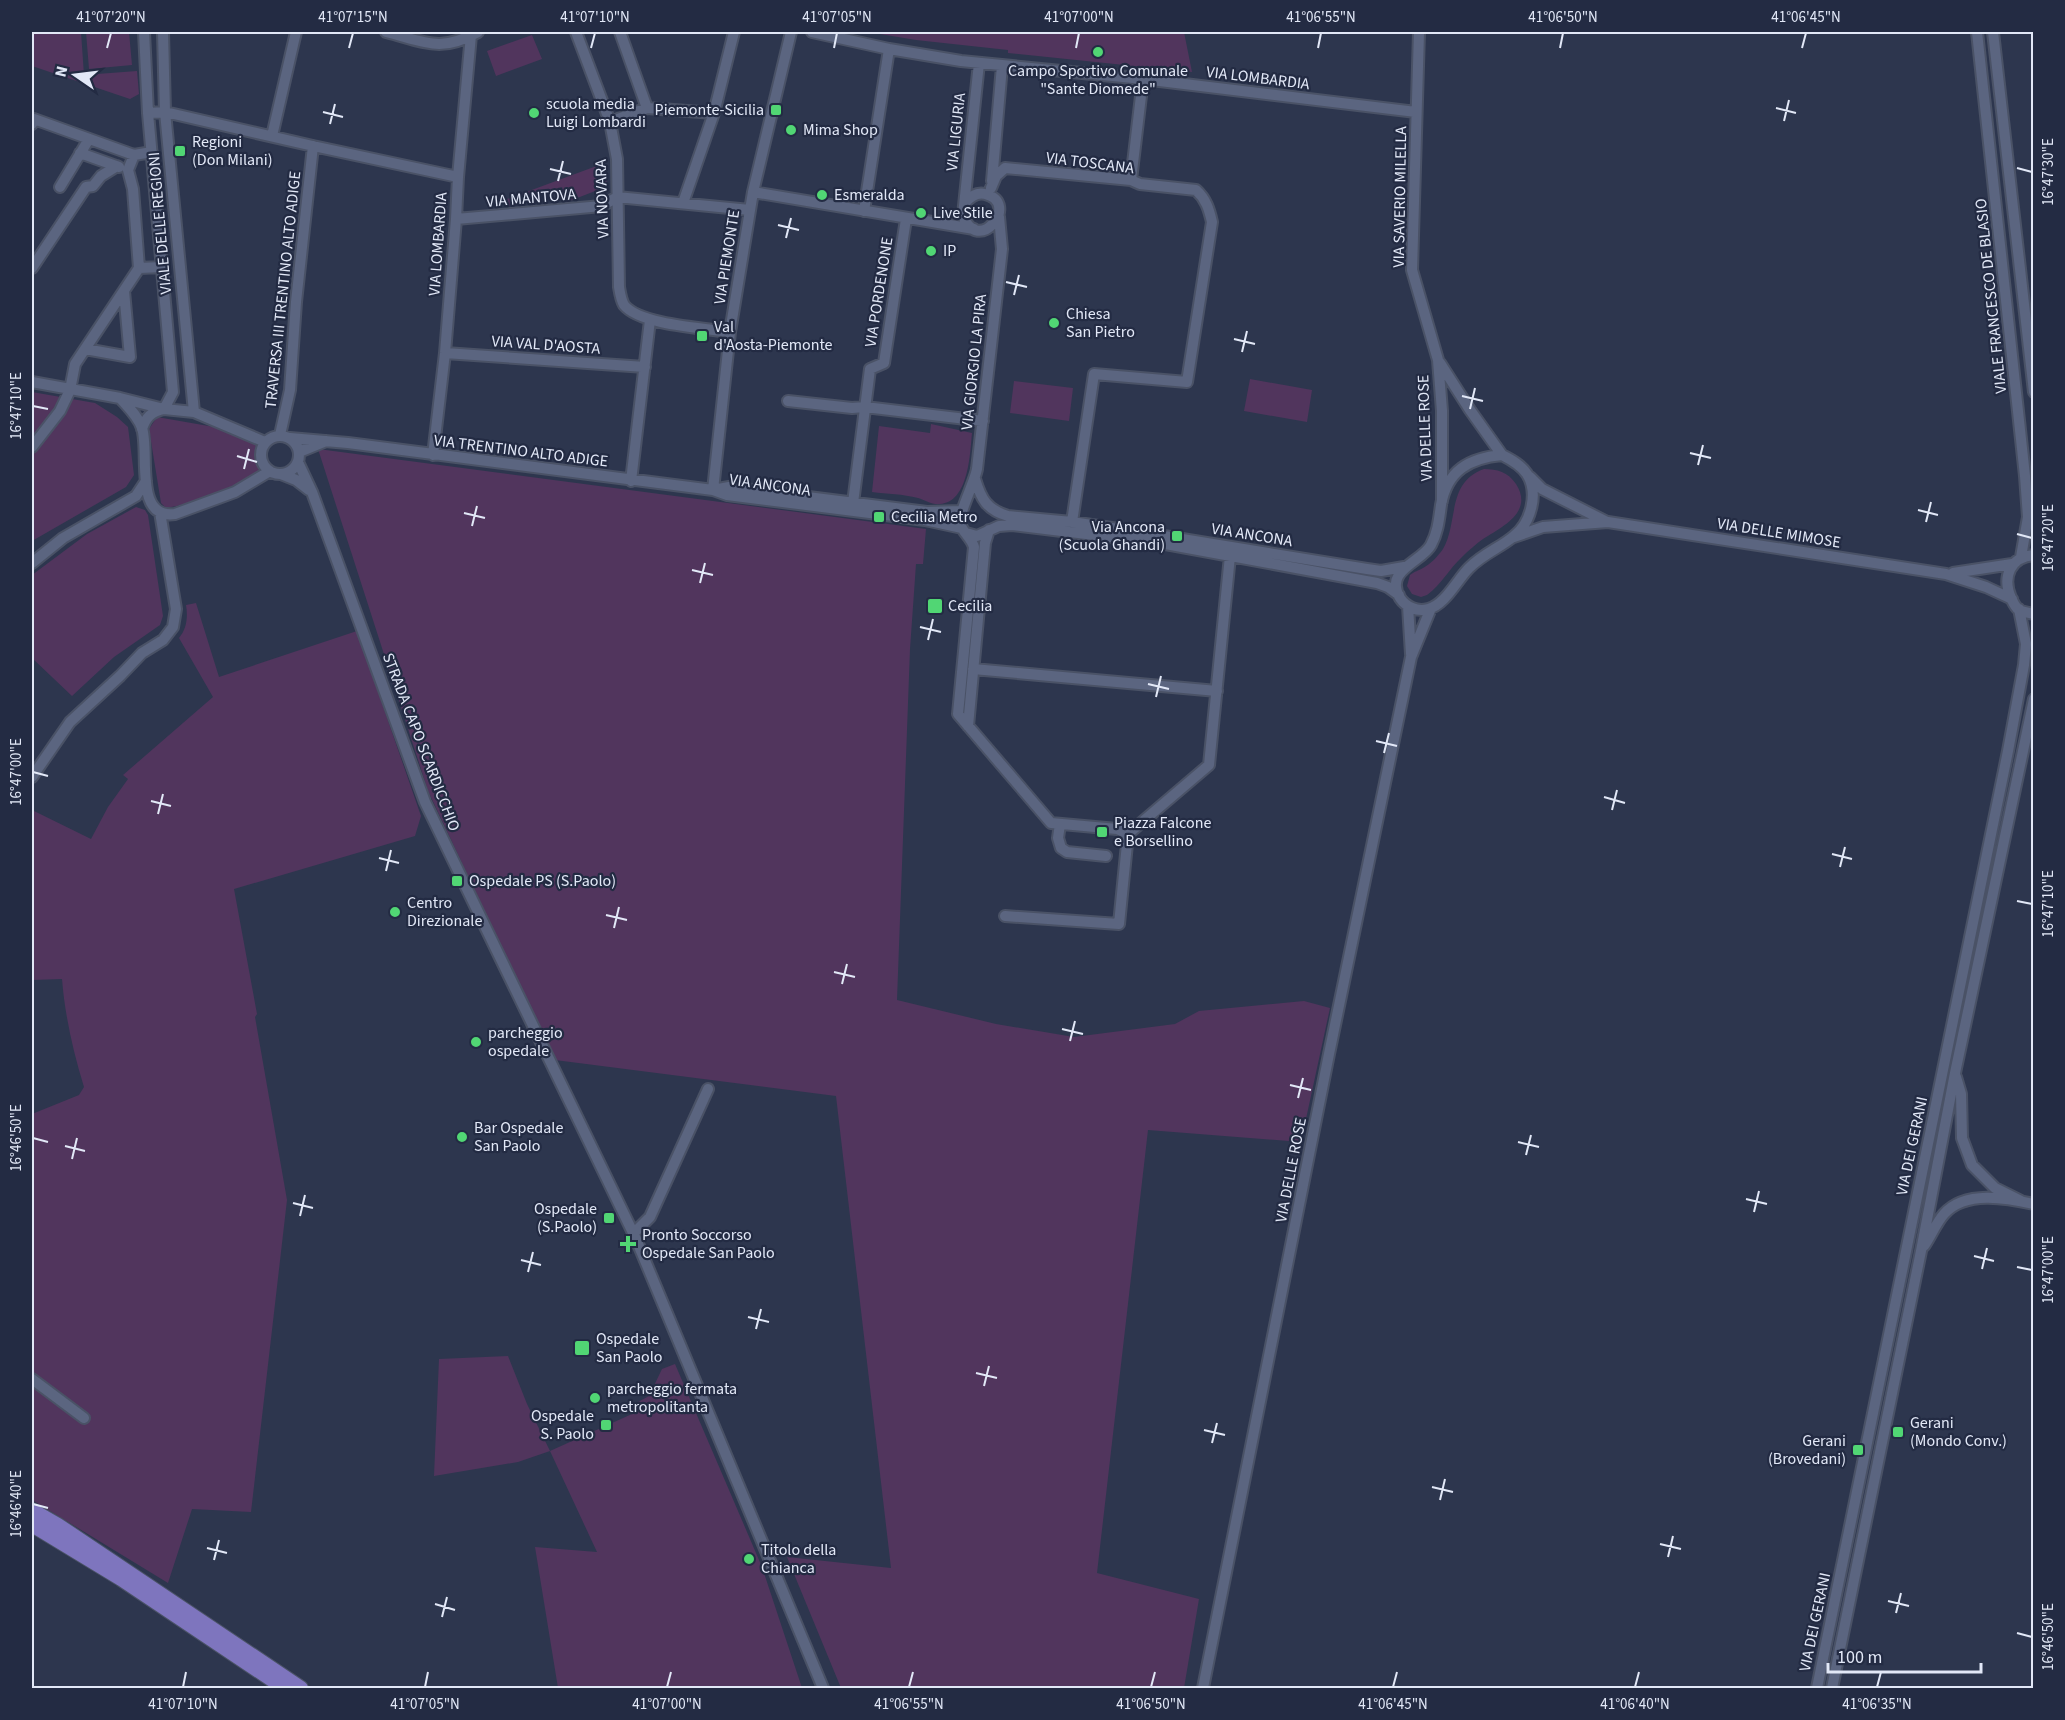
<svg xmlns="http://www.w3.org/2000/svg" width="2065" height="1720" viewBox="0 0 2065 1720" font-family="'Source Sans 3',sans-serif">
  <rect width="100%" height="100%" fill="#2d364e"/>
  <path fill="#51355d" d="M32 32H81L84 75 137 71 139 94 130 99 32 66Z
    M86 32H129L132 65 89 69Z
    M868 32H1184L1192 72 1008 53V50L916 40Z
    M532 35 542 59 496 76 487 51Z
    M602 164 608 186 567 202 562 187 509 206 507 199Z
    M1250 379 1312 390 1307 422 1244 411Z
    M1014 381 1073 388 1069 421 1010 413Z
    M32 392 95 403 117 417 128 427 134 475 126 487 32 541Z
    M157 417 220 428 258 444C256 455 254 462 262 471 232 487 200 502 166 508L161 503 149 429Z
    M931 424 972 433C970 453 969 502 940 504 932 505 925 500 918 498 903 494 887 494 872 492L879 426 930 433Z
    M318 449 926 529 923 564H916L910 649 897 1000 996 1024 1074 1037 1175 1024 1199 1011 1304 1001 1330 1008 1301 1142 1148 1130 1097 1573 1199 1599 1184 1688H841L787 1557 891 1568 836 1096 555 1060 428 791Z
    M1484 469C1497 469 1508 472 1516 484 1534 512 1502 527 1483 539 1476 544 1468 551 1462 557 1449 569 1441 585 1427 595L1421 597 1412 594 1407 586 1410 575C1415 571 1418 571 1423 568 1431 564 1438 556 1443 549 1459 521 1446 483 1484 469Z
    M136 507 145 510 148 515 163 616 160 625 114 657 72 696 32 658V575L87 534Z
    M196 603 219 677 357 631 421 816 415 836 234 889 257 1014 255 1017 287 1200 251 1512 192 1509 168 1583 32 1500V1114L79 1095 84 1087C73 1051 65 1016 62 979L32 980V810L91 839 108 807 128 779 123 775 213 697 179 638C187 629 188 616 186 605Z
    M508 1356 527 1404 550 1451 632 1414 629 1407 649 1396 662 1369 675 1364 762 1567 802 1688H558L535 1547 597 1552 550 1451 518 1462 434 1476 439 1359Z"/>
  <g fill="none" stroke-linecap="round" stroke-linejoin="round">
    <defs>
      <path id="minor" d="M144 32 148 113 173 392 164 409
        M163 32 165 112 194 412
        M386 32C425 42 440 53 478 32
        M576 32 610 122 617 159 619 287C620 293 621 300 624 305 640 325 704 328 730 332
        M620 32 647 108
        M812 32 889 49 961 61 1143 79 1416 112
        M1419 32 1412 270 1438 360 1442 411V501
        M1977 32 2025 476 2028 517 2021 557
        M1993 32 2034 392
        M148 113 165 112 313 146 458 177
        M610 122 647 108 714 113
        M32 124 34 119 134 155 152 152
        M272 136 296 32
        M80 153 119 167
        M134 155 128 170 133 189 139 268
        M1131 180 1143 79
        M992 181 1002 66
        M60 187 89 139
        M991 188 996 176 1005 168 1131 180 1140 184 1196 190C1206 199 1209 209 1212 222L1187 382 1094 374 1072 522
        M753 192 974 229
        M683 203 714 113 734 32
        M965 203C970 197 977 192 985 194 1022 203 977 257 963 215L979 63
        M864 211 889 49
        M999 217 1002 249 977 469C975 481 958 515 960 523 962 532 971 537 974 547L958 714 1051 823 1117 829 1128 834
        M456 219 602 206 617 197 750 210
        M32 268 86 187 93 186 101 176 117 166
        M85 349 130 357 124 291
        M445 353 645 367
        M1440 363 1470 410 1502 455
        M32 382 120 398 164 409 194 412 265 442
        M120 398C128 407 138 416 142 428 150 451 133 520 175 514L235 492 270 471
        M788 401 852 408 865 407 983 421
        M142 429C146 417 151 412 164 409
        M280 435 290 390 296 302 313 146
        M261 455a19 19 0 1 1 38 0a19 19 0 1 1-38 0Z
        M290 438 348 443 713 490 727 495 925 520 962 528
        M32 447 60 411 70 390 75 364 139 268 162 267
        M299 452 326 441
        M433 455 445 353 456 219 458 177 471 35
        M1502 455C1512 460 1521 465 1527 474 1539 493 1531 523 1514 536 1500 548 1484 553 1469 568 1457 580 1445 605 1428 609 1417 612 1406 607 1400 598 1383 570 1422 562 1431 545 1438 532 1439 519 1441 505 1447 470 1470 458 1502 455Z
        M298 462 312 492 425 802 636 1239 823 1688
        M281 474 296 480 309 490
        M1530 477 1542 489 1607 522
        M975 479C981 499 987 510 1008 516L1072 522 1164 536 1367 569 1381 571 1404 567
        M631 481 650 320
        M713 490 730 332 753 192 791 32
        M713 490 729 487 927 512 961 511
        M853 503 870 369 884 363 906 219
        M966 533 977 536 999 526 1012 525 1160 543 1377 583 1388 587 1399 595
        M1514 537 1543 527 1608 522 1946 574 1986 587 2012 599
        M2034 555C2010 557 2002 577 2011 598 2013 602 2015 607 2019 610 2023 612 2029 613 2034 614
        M32 563 63 538 136 496 146 481
        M1953 573 2012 564
        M1408 606 1411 654
        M973 669 1217 691
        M968 726 985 543 989 530
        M32 777 70 722 120 676 142 653 163 640 173 627 176 609 160 512
        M1060 824 1058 838 1061 848 1067 852 1106 856
        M1005 916 1119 924 1128 834 1209 765 1230 556
        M1956 1077 1961 1094 1962 1138 1972 1165 1995 1188 2021 1201
        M633 1234 650 1217 708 1089
        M1924 1246C1931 1236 1936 1223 1944 1214 1965 1190 2007 1198 2034 1204
        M32 1379 84 1418
        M1203 1688 1329 1054 1411 657 1431 608
        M1817 1688 2008 751 2024 665 2026 644 2019 609
        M1832 1688 1921 1251 1955 1073 2034 699"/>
      <path id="major" d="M32 1510 58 1525 301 1688
        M32 1525 121 1579 284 1688"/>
    </defs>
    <use href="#minor" stroke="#4a5266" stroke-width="14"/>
    <use href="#major" stroke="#4a5266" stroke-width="16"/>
    <use href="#minor" stroke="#5b6580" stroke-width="10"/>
    <use href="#major" stroke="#7e75be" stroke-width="14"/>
  </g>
  <path fill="none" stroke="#e2e8f7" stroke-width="2" d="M107 48 111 33M349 48 353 33M591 48 595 33M834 48 837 33M1076 48 1079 33M1318 48 1321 33M1560 48 1563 33M1802 48 1806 33M1776 108 1796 113M323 112 343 117M1784 121 1789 100M330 124 335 104M2017 168 2032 172M550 169 571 174M558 181 563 161M778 225 799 230M786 238 791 218M1006 282 1027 287M1014 295 1019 275M1234 339 1255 344M1242 352 1247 331M1462 396 1483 401M33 406 48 409M1470 409 1475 388M1690 453 1711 458M237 456 257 462M1698 465 1703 445M244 469 249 449M1918 510 1938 515M464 513 485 518M1926 522 1931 502M472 526 477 506M2017 534 2032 538M692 570 713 575M700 583 705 563M920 627 941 632M928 640 933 619M1148 684 1169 689M1156 697 1161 676M1376 741 1397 746M1384 753 1389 733M33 772 48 776M1604 797 1625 803M151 801 171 806M1612 810 1617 790M158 814 163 794M1832 854 1852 859M379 858 399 863M1840 867 1845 847M386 871 391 850M2017 901 2032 904M606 915 627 920M614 928 619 907M834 972 855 977M842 984 847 964M1062 1029 1083 1034M1070 1041 1075 1021M1290 1085 1311 1090M1298 1098 1303 1078M33 1138 48 1142M1518 1142 1539 1147M65 1146 85 1151M1526 1155 1531 1135M72 1159 77 1138M1746 1199 1767 1204M293 1203 313 1208M1754 1212 1759 1191M300 1216 305 1195M1974 1256 1994 1261M521 1260 541 1265M2017 1267 2032 1270M1982 1269 1987 1248M528 1272 533 1252M748 1317 769 1322M756 1329 761 1309M976 1373 997 1378M984 1386 989 1366M1204 1430 1225 1435M1212 1443 1217 1423M1432 1487 1453 1492M1440 1500 1445 1479M33 1504 48 1508M1660 1544 1681 1549M207 1548 227 1553M1668 1557 1673 1536M214 1560 219 1540M1888 1601 1909 1606M435 1604 455 1610M1896 1613 1901 1593M442 1617 447 1597M2017 1633 2032 1637M183 1687 186 1672M425 1687 428 1672M667 1687 671 1672M909 1687 913 1672M1151 1687 1155 1672M1393 1687 1397 1672M1635 1687 1639 1672M1877 1687 1881 1672"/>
  <g fill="#51d674" stroke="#232b43" stroke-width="2">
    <circle cx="1098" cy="52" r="6"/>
    <rect x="770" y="104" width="12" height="12" rx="3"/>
    <circle cx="534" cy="113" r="6"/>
    <circle cx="791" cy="130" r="6"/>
    <rect x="174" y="145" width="12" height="12" rx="3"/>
    <circle cx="822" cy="195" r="6"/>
    <circle cx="921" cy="213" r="6"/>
    <circle cx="931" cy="251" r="6"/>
    <circle cx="1054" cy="323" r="6"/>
    <rect x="696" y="330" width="12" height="12" rx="3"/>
    <rect x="873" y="511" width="12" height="12" rx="3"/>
    <rect x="1171" y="530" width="12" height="12" rx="3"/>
    <rect x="927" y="598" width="16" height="16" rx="3"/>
    <rect x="1096" y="826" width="12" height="12" rx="3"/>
    <rect x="451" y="875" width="12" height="12" rx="3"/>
    <circle cx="395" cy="912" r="6"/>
    <circle cx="476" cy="1042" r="6"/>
    <circle cx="462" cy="1137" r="6"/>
    <rect x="603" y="1212" width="12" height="12" rx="3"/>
    <path d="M625 1235h6v6h6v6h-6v6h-6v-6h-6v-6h6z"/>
    <rect x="574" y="1340" width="16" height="16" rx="3"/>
    <circle cx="595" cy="1398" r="6"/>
    <rect x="600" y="1419" width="12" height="12" rx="3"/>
    <rect x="1892" y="1426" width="12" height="12" rx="3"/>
    <rect x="1852" y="1444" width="12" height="12" rx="3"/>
    <circle cx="749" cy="1559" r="6"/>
  </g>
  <g text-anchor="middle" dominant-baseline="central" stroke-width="4.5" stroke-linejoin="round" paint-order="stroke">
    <g font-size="16" fill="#e2e8f7" stroke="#232b43" text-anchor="start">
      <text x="1098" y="71" text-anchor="middle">Campo Sportivo Comunale<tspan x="1098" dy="18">"Sante Diomede"</tspan></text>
      <text x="546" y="104">scuola media<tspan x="546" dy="18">Luigi Lombardi</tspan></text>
      <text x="764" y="110" text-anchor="end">Piemonte-Sicilia</text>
      <text x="803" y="130">Mima Shop</text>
      <text x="192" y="142">Regioni<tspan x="192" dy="18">(Don Milani)</tspan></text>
      <text x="834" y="195">Esmeralda</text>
      <text x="933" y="213">Live Stile</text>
      <text x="943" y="251">IP</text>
      <text x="1066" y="314">Chiesa<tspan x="1066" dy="18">San Pietro</tspan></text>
      <text x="714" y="327">Val<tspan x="714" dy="18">d'Aosta-Piemonte</tspan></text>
      <text x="891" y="517">Cecilia Metro</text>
      <text x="1165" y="527" text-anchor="end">Via Ancona<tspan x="1165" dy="18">(Scuola Ghandi)</tspan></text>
      <text x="948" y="606">Cecilia</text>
      <text x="1114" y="823">Piazza Falcone<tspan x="1114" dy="18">e Borsellino</tspan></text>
      <text x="469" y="881">Ospedale PS (S.Paolo)</text>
      <text x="407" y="903">Centro<tspan x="407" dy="18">Direzionale</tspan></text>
      <text x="488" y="1033">parcheggio<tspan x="488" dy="18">ospedale</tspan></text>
      <text x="474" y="1128">Bar Ospedale<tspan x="474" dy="18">San Paolo</tspan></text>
      <text x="597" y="1209" text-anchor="end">Ospedale<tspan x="597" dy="18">(S.Paolo)</tspan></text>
      <text x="642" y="1235">Pronto Soccorso<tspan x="642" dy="18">Ospedale San Paolo</tspan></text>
      <text x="596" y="1339">Ospedale<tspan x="596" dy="18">San Paolo</tspan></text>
      <text x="607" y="1389">parcheggio fermata<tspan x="607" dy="18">metropolitanta</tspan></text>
      <text x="594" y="1416" text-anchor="end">Ospedale<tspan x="594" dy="18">S. Paolo</tspan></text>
      <text x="1910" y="1423">Gerani<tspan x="1910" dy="18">(Mondo Conv.)</tspan></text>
      <text x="1846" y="1441" text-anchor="end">Gerani<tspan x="1846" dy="18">(Brovedani)</tspan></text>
      <text x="761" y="1550">Titolo della<tspan x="761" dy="18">Chianca</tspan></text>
    </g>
    <g font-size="16" fill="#e2e8f7" stroke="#232b43">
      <text transform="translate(1258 78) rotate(7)">VIA LOMBARDIA</text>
      <text transform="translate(956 132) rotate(-84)">VIA LIGURIA</text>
      <text transform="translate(1090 163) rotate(7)">VIA TOSCANA</text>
      <text transform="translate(1400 197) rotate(-89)">VIA SAVERIO MILELLA</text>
      <text transform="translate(531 198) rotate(-5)">VIA MANTOVA</text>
      <text transform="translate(602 199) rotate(-92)">VIA NOVARA</text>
      <text transform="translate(160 223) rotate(-95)">VIALE DELLE REGIONI</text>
      <text transform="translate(438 244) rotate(-86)">VIA LOMBARDIA</text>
      <text transform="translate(727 257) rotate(-81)">VIA PIEMONTE</text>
      <text transform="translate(283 290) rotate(-84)">TRAVERSA III TRENTINO ALTO ADIGE</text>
      <text transform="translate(879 292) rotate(-81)">VIA PORDENONE</text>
      <text transform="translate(1991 296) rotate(-96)">VIALE FRANCESCO DE BLASIO</text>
      <text transform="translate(546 345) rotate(4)">VIA VAL D'AOSTA</text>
      <text transform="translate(974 362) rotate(-84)">VIA GIORGIO LA PIRA</text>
      <text transform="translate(1425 428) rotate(-92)">VIA DELLE ROSE</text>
      <text transform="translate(521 451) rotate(7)">VIA TRENTINO ALTO ADIGE</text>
      <text transform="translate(770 485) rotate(8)">VIA ANCONA</text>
      <text transform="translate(1779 533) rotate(9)">VIA DELLE MIMOSE</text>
      <text transform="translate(1252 535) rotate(9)">VIA ANCONA</text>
      <text transform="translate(421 742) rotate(69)">STRADA CAPO SCARDICCHIO</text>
      <text transform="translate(1912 1146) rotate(-78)">VIA DEI GERANI</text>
      <text transform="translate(1291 1170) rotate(-79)">VIA DELLE ROSE</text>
      <text transform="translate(1815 1622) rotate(-78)">VIA DEI GERANI</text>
    </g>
  </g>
  <rect width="2065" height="1720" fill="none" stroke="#232b43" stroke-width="66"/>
  <g transform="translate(75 75) rotate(284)" stroke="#232b43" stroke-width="4.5" paint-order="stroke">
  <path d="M0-4.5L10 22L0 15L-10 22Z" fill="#e2e8f7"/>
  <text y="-9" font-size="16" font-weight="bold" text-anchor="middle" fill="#e2e8f7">N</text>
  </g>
  <path d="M1828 1663v9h153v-9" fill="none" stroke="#e2e8f7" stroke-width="3"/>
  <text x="1837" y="1663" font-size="18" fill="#e2e8f7" stroke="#232b43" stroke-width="4.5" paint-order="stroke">100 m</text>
  <rect x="33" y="33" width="1999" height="1654" fill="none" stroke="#e2e8f7" stroke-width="2"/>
  <g font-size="15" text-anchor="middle" fill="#e2e8f7">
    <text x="111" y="22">41°07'20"N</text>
    <text x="353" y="22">41°07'15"N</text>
    <text x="595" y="22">41°07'10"N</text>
    <text x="837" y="22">41°07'05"N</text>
    <text x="1079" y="22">41°07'00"N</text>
    <text x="1321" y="22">41°06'55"N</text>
    <text x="1563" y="22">41°06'50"N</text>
    <text x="1806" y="22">41°06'45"N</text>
    <text transform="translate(2048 172) rotate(-90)" y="5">16°47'30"E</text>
    <text transform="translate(16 406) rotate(-90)" y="5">16°47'10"E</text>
    <text transform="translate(2048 538) rotate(-90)" y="5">16°47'20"E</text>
    <text transform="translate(16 772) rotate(-90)" y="5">16°47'00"E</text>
    <text transform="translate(2048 904) rotate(-90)" y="5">16°47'10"E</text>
    <text transform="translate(16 1138) rotate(-90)" y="5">16°46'50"E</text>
    <text transform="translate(2048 1270) rotate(-90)" y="5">16°47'00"E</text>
    <text transform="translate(16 1504) rotate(-90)" y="5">16°46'40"E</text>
    <text transform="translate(2048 1637) rotate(-90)" y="5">16°46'50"E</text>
    <text x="183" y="1709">41°07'10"N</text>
    <text x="425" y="1709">41°07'05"N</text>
    <text x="667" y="1709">41°07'00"N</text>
    <text x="909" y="1709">41°06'55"N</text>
    <text x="1151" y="1709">41°06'50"N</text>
    <text x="1393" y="1709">41°06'45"N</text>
    <text x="1635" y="1709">41°06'40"N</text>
    <text x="1877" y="1709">41°06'35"N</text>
  </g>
</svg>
